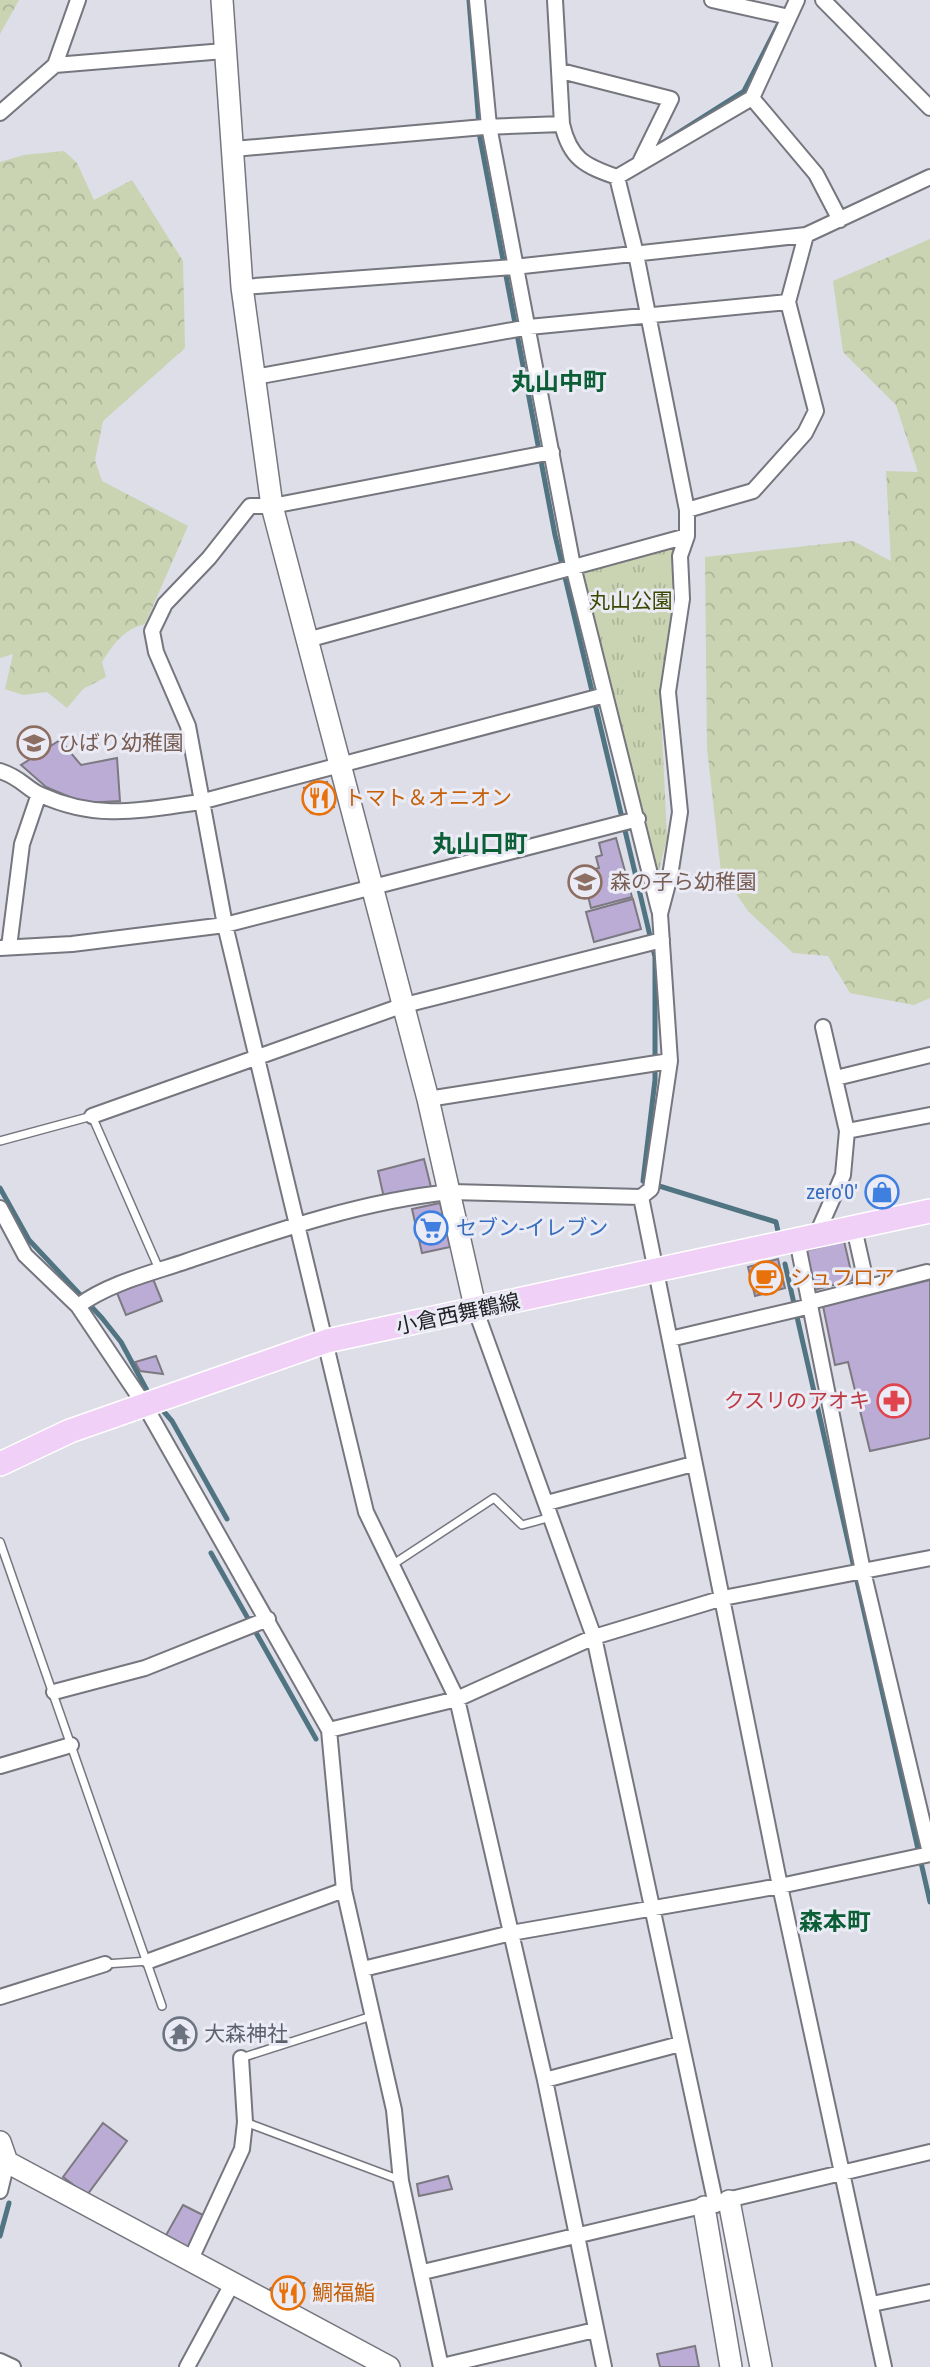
<svg xmlns="http://www.w3.org/2000/svg" width="930" height="2367" viewBox="0 0 930 2367" font-family="'Roboto Condensed','Noto Sans JP',sans-serif">
  <defs>
    <pattern id="forest-crowns" width="20" height="18" patternUnits="userSpaceOnUse" patternTransform="scale(1.75)"><rect width="20" height="18" fill="#cad3b2"/><path d="M2 6a3 3 0 1 1 6 0M12 15a3 3 0 1 1 6 0" fill="none" stroke="#adb599"/></pattern>
    <pattern id="park-tufts" width="24" height="20" patternUnits="userSpaceOnUse" patternTransform="scale(1.75)"><rect width="24" height="20" fill="#cad3b2"/><path d="M3 7l-1-3M5 7V3M7 7l1-3M15 17l-1-3M17 17v-4M19 17l1-3" fill="none" stroke="#adb599"/></pattern>
  </defs>
  <rect width="100%" height="100%" fill="#dddee8"/>
  <path fill="url(#forest-crowns)" d="M0 0H19L0 34Z
    M64 151 77 163 94 200 132 180 183 261 185 348 103 421 95 460 102 481 188 526 145 624C123 630 114 643 102 662L106 677 83 689 67 708 47 692 23 695 5 689 13 654 0 658V162L24 155Z
    M930 239V998L914 1005 850 993 828 956 793 953 748 911 721 872 707 748 705 557 853 541 891 561 886 471 918 472 896 405 843 352 833 281Z"/>
  <path fill="url(#park-tufts)" d="M675 545 674 602 660 691 667 837 657 879 578 569Z"/>
  <g fill="none" stroke-linecap="round" stroke-linejoin="round">
    <path stroke="#507481" stroke-width="5" d="M469 0 480 138 555 535 655 957V1080L643 1181 776 1222 779 1236
      M662 143 744 91 778 25
      M0 1188 29 1240 102 1318 121 1342 150 1396
      M785 1264 930 1902
      M159 1406 172 1421 227 1519
      M211 1553 316 1739
      M0 2236 9 2203"/>
  </g>
  <path fill="#bbacd5" stroke="#7c7981" stroke-width="2" d="M60 740 81 765 117 758 120 801 84 803 46 787 21 765Z
    M327 782 334 807 311 813 304 788Z
    M616 838 632 897 591 908 588 896 595 894 592 882 598 881 595 869 599 868 596 857 602 855 599 843Z
    M633 899 641 929 594 942 586 912Z
    M424 1159 431 1187 384 1198 378 1171Z
    M440 1203 450 1247 422 1253 412 1209Z
    M844 1241 853 1280 814 1290 804 1251Z
    M778 1259 785 1288 755 1296 748 1267Z
    M153 1279 162 1301 126 1315 117 1293Z
    M930 1280V1438L870 1451 848 1362 835 1365 823 1306Z
    M156 1356 163 1374 140 1371 135 1362Z
    M103 2123 127 2141 87 2195 63 2177Z
    M448 2176 452 2189 419 2196 417 2184Z
    M183 2205 205 2216 188 2249 165 2237Z
    M304 2283 293 2305 269 2291 271 2288Z
    M695 2346 699 2367H660L657 2354Z"/>
  <g fill="none" stroke-linecap="round" stroke-linejoin="round">
    <defs>
      <path id="lane" d="M0 1141 92 1116 159 1269
        M0 1542 162 2006
        M392 1565 494 1498 522 1525 551 1517
        M105 1964 149 1961
        M241 2058 372 2016
        M245 2122 400 2180"/>
      <path id="street" d="M477 0 489 126 573 566 659 910
        M555 0 562 124C570 159 585 166 617 177
        M712 0 789 17
        M797 0 752 98 617 177 636 254 687 510V536L680 556 682 599 668 692 680 812 670 876 660 914 670 1061 651 1189 641 1197 780 1886 884 2367
        M823 0 930 108
        M55 65 78 0
        M561 71 671 99 641 160
        M752 98 816 174 840 220
        M0 113 55 65 224 51
        M234 149 484 127 562 124
        M242 287 514 267 806 235
        M255 377 529 327 788 302
        M552 452 272 506H250L209 558 165 604 152 631 156 652 188 726 225 925 366 1512 457 1699 545 2080 604 2367
        M687 510 753 491 805 433 816 411 788 302 806 235 930 177
        M307 640 687 536
        M0 771C22 778 25 788 41 795 98 821 142 810 200 802L605 695
        M9 947 22 844 39 794
        M0 948 72 944 225 925 638 819
        M836 1078 930 1055
        M428 1099 670 1061
        M92 1116 401 1006 662 940
        M847 1131 930 1115
        M0 1208 25 1255 78 1306 144 1404 329 1730 344 1890 394 2110 401 2181 441 2367
        M854 1228 867 1286
        M816 1236 843 1175 847 1131 823 1027
        M797 1240 863 1571 930 1853
        M810 1302 927 1272
        M78 1306C109 1283 152 1273 187 1261 273 1232 361 1201 451 1192L641 1197
        M476 1311 594 1637 716 2205
        M670 1339 811 1306
        M547 1503 693 1464
        M54 1692 145 1668 268 1619
        M329 1730 457 1699 594 1637 723 1598 930 1558
        M0 1766 71 1745
        M149 1961 344 1890
        M363 1969 511 1933 780 1886 930 1854
        M0 1997 105 1964
        M545 2080 680 2044
        M0 2191 7 2162
        M190 2261 242 2149 245 2122 241 2058
        M423 2272 930 2152
        M872 2304 930 2292
        M0 2361 13 2367
        M442 2366 595 2330
        M187 2367 232 2284"/>
      <path id="secondary" d="M222 0 242 287 272 506 428 1099 476 1311
        M0 2142 7 2162 389 2367
        M729 2201 761 2367
        M704 2207 731 2367"/>
      <path id="primary" d="M0 1464 70 1431 327 1341 930 1211"/>
    </defs>
    <use href="#lane" stroke="#75767e" stroke-width="10"/>
    <use href="#street" stroke="#75767e" stroke-width="18"/>
    <use href="#secondary" stroke="#75767e" stroke-width="24"/>
    <use href="#primary" stroke="#fff" stroke-width="26"/>
    <use href="#lane" stroke="#fff" stroke-width="7"/>
    <use href="#street" stroke="#fff" stroke-width="14"/>
    <use href="#secondary" stroke="#fff" stroke-width="21"/>
    <use href="#primary" stroke="#f1d0f7" stroke-width="23"/>
  </g>
  <defs>
    <symbol id="school-ring" viewBox="-11 -11 22 22"><circle r="9.5" fill="#eaebf5" stroke="#8d6e63" stroke-width="1.5"/><path d="M0-5L7-2L0 1L-7-2ZM-4 1L0 2.5L4 1V4Q0 6-4 4Z" fill="#8d6e63"/></symbol>
    <symbol id="restaurant-ring" viewBox="-11 -11 22 22"><circle r="9.5" fill="#eaebf5" stroke="#e8710a" stroke-width="1.5"/><path d="M-5-6h1v4h1v-4h1v4h1v-4h1v5L-1.5 .5V6h-2V.5L-5-1ZM5-6V6H3V1.5H1.5Q1.5-4 5-6Z" fill="#e8710a"/></symbol>
    <symbol id="shop-ring" viewBox="-11 -11 22 22"><circle r="9.5" fill="#eaebf5" stroke="#3f7fe0" stroke-width="1.5"/><path d="M-5-2.5h2.3a2.7 3.5 0 0 1 5.4 0H5L5.5 6h-11ZM-1.5-2.5h3a1.5 2.3 0 0 0-3 0Z" fill="#3f7fe0"/></symbol>
    <symbol id="supermarket-ring" viewBox="-11 -11 22 22"><circle r="9.5" fill="#eaebf5" stroke="#3f7fe0" stroke-width="1.5"/><path d="M-6-5.5h2.5l.6 2H6L4.5 2H-2.5L-4.4-4H-6ZM-1.5 3.2a1.3 1.3 0 1 0 .1 0ZM3 3.2a1.3 1.3 0 1 0 .1 0Z" fill="#3f7fe0"/></symbol>
    <symbol id="cafe-ring" viewBox="-11 -11 22 22"><circle r="9.5" fill="#eaebf5" stroke="#e8710a" stroke-width="1.5"/><path d="M-5.5-4.5H6V0H3Q3 3.5 0 3.5H-2.5Q-5.5 3.5-5.5 0ZM3-3.2v2h1.7v-2ZM-6 4.5H4V6H-6Z" fill="#e8710a"/></symbol>
    <symbol id="pharmacy-ring" viewBox="-11 -11 22 22"><circle r="9.5" fill="#eaebf5" stroke="#e0444e" stroke-width="1.5"/><path d="M-2-6h4v4h4v4h-4v4h-4v-4h-4v-4h4Z" fill="#e0444e"/></symbol>
    <symbol id="temple-ring" viewBox="-11 -11 22 22"><circle r="9.5" fill="#eaebf5" stroke="#6b7280" stroke-width="1.5"/><path d="M0-6L5-2H3V0L6.5 2.5H4V6H1.5V3h-3V6H-4V2.5H-6.5L-3 0V-2H-5Z" fill="#6b7280"/></symbol>
  </defs>
  <g fill-rule="evenodd">
    <use href="#school-ring" x="15" y="724" width="38" height="38"/>
    <use href="#restaurant-ring" x="300" y="779" width="38" height="38"/>
    <use href="#school-ring" x="566" y="863" width="38" height="38"/>
    <use href="#shop-ring" x="863" y="1173" width="38" height="38"/>
    <use href="#supermarket-ring" x="412" y="1209" width="38" height="38"/>
    <use href="#cafe-ring" x="747" y="1259" width="38" height="38"/>
    <use href="#pharmacy-ring" x="875" y="1382" width="38" height="38"/>
    <use href="#temple-ring" x="161" y="2015" width="38" height="38"/>
    <use href="#restaurant-ring" x="269" y="2274" width="38" height="38"/>
  </g>
  <g text-anchor="middle" dominant-baseline="central" stroke-width="6" stroke-linejoin="round" paint-order="stroke">
    <g font-size="21" fill="#3b4700" stroke="#eaebf5">
      <text x="631" y="601">丸山公園</text>
    </g>
    <g font-size="21" fill="#785e54" stroke="#eaebf5" text-anchor="start">
      <text x="58" y="743">ひばり幼稚園</text>
      <text x="610" y="882">森の子ら幼稚園</text>
    </g>
    <g font-size="21" fill="#c56008" stroke="#eaebf5" text-anchor="start">
      <text x="344" y="798">トマト＆オニオン</text>
      <text x="790" y="1278">シュフロア</text>
      <text x="312" y="2293">鯛福鮨</text>
    </g>
    <g font-size="21" fill="#366cbe" stroke="#eaebf5" text-anchor="end">
      <text x="858" y="1192">zero'0'</text>
      <text x="456" y="1228" text-anchor="start">セブン-イレブン</text>
    </g>
    <g font-size="21" fill="#232327" stroke="#eaebf5">
      <text transform="translate(458 1314) rotate(-12)">小倉西舞鶴線</text>
    </g>
    <g font-size="21" fill="#be3a42" stroke="#eaebf5" text-anchor="end">
      <text x="870" y="1401">クスリのアオキ</text>
    </g>
    <g font-size="21" fill="#5b616d" stroke="#eaebf5" text-anchor="start">
      <text x="204" y="2034">大森神社</text>
    </g>
    <g font-size="24" font-weight="bold" fill="#0b5e36" stroke="#eaebf5">
      <text x="559" y="382">丸山中町</text>
      <text x="480" y="844">丸山口町</text>
      <text x="835" y="1922">森本町</text>
    </g>
  </g>
</svg>
